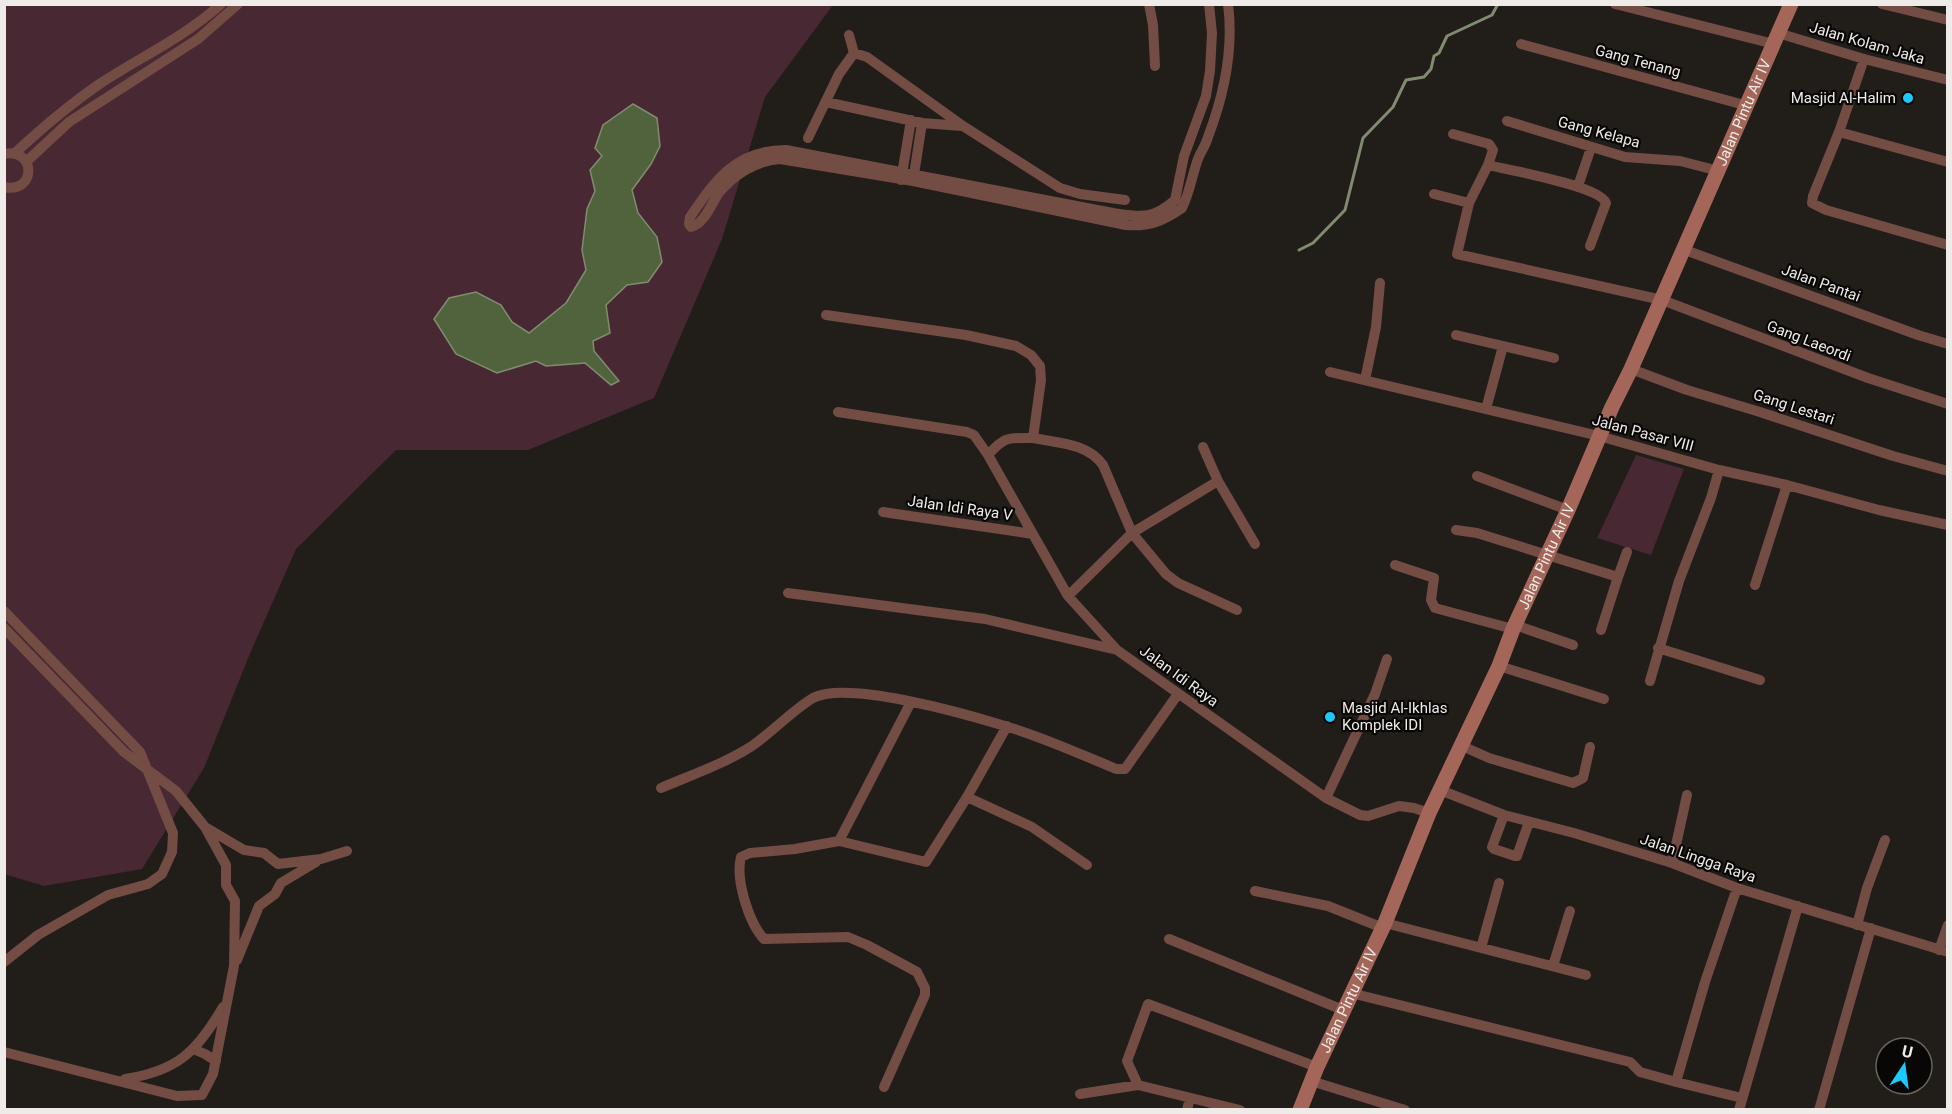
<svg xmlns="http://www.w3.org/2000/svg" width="1952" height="1114" viewBox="0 0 1952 1114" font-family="Roboto,sans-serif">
  <rect width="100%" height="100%" fill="#211d19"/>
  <path fill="#482832" d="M4 5H833L765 97 722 239 654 398 528 450H396L296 549 249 656 204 768 142 869 44 886 4 874Z
    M1636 455 1684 469 1651 555 1597 538Z"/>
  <path fill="#51633c" stroke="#808c70" stroke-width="1.5" d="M633 104 657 118 660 146 651 164 632 190 638 213 657 237 662 262 648 282 627 285 606 305 610 333 593 341 594 351 619 381 611 385 585 363 546 366 536 361 497 373 456 354 434 319 449 298 476 292 501 305 512 322 529 333 566 303 586 270 582 250 587 209 595 191 590 170 602 156 595 148 603 125Z"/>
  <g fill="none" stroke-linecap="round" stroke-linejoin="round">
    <path stroke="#808c70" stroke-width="3" d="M1299 250 1313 243 1345 210 1363 138 1393 107 1406 80 1424 77 1431 69 1434 56 1439 53 1447 36 1492 15 1498 4"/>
    <path stroke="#734c44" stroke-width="10" d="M1149 4 1153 25 1155 66
      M1209 4 1212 33 1210 71 1206 96 1184 156 1175 200C1152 220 1141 217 1113 213L786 150C736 150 716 179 690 217L689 224 691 227C704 224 711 205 718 194 733 175 755 161 780 159L913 181 1126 225C1149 227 1163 221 1182 208 1190 192 1192 175 1198 159 1201 151 1206 145 1208 137 1224 95 1234 50 1228 4
      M1615 4 1774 44
      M1882 4 1948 20
      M1778 33 1864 59 1948 80
      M849 35 854 53
      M1521 44 1748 106
      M1864 59 1839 132 1813 196 1812 203 1826 210 1948 245
      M826 102 922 123 962 126
      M1507 121 1625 157 1680 161 1719 171
      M1839 132 1948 162
      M1453 134 1489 144 1493 150 1488 165 1469 203 1457 254 1662 300 1868 378 1948 404
      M808 138 839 74 854 53 867 57 963 126 1060 188 1080 194 1125 200
      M15 153C42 128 70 104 101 83 141 57 186 36 221 4
      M4 154C36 147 37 194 4 187
      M26 162 69 122 198 39 238 4
      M1488 165C1509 170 1600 186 1606 203L1590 246
      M901 180 911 120
      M913 181 922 123
      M1578 186 1591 148
      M1434 194 1469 203
      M1685 250 1918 335 1948 344
      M826 315 966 335 1016 346 1031 355 1040 366 1041 380 1033 438C1008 438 1005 436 988 455
      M1456 335 1554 358
      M1631 369 1687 390 1760 412 1893 456 1948 471
      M1330 372 1599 436 1719 470 1787 485 1879 510 1948 525
      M1365 380 1376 327 1380 283
      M1486 409 1503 346
      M838 412 967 432 974 435 988 455 1068 596 1117 650 1326 798 1360 815 1368 816 1399 806 1414 808 1429 813
      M1033 438C1058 443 1087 443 1103 465L1132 533 1166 574 1178 583 1237 610
      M1203 447 1218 481 1255 544
      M1477 476 1568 510
      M883 512 1033 534
      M1456 530 1477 533 1618 577 1601 630
      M1395 565 1434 578 1431 600 1435 608 1513 629
      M1618 577 1627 552
      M1755 585 1787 485
      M788 593 985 619 1117 650
      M1068 596 1132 533 1218 481
      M4 611 140 752 173 833 172 852 162 874 148 884 108 895 38 935 4 962
      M1515 625 1573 645
      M4 628 124 752 176 791 205 827 226 865V885L235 901 234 966 213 1074 202 1095 177 1096 4 1052
      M1658 648 1760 680
      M1499 666 1604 699
      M1650 681 1679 581 1711 498 1719 470
      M1460 745 1489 758 1573 783 1583 778 1590 747
      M661 788C691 775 724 764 752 746 772 732 793 710 813 698 847 680 966 714 1005 726 1043 737 1080 754 1116 769H1125L1178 694
      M1440 790 1504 815 1574 833 1672 863 1737 888 1948 952
      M967 797 1032 827 1087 865
      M1326 798 1375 694 1387 659
      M1504 815 1492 847 1494 849 1515 856H1517L1529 822
      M205 827 244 850 264 853 278 864 321 859 347 851
      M839 841 911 702
      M1672 863 1687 795
      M1255 891 1328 906 1383 928
      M1385 923 1586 975
      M1857 925 1867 888 1885 840
      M1169 939 1343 1010
      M1481 948 1499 883
      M1939 950 1948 925
      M237 960 259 906 275 894 281 883 316 862
      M1553 966 1570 911
      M1351 993 1630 1062 1640 1072 1676 1082 1705 982 1737 888
      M193 1049 205 1054 216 1061
      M125 1079C177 1071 197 1052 223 1007
      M1311 1081 1405 1110
      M1676 1082 1742 1098
      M1138 1085 1127 1061 1148 1004 1317 1067
      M884 1087 925 995V988L917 972 867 945 848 937 764 939C749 923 735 879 741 857L750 853 795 849 839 841 926 862 967 797 1007 726
      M1080 1094 1138 1085 1240 1110
      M1187 1110 1190 1098
      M1739 1110 1798 906
      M1819 1110 1871 928"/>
    <path stroke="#a46658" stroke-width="15" id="s1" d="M1300 1110 1317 1067 1385 923 1429 813 1499 666 1513 629 1568 510 1612 407 1631 369 1791 4"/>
  </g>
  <g fill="#1cc9fc" stroke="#090706" stroke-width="2">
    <circle cx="1908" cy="98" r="6"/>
    <circle cx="1330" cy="717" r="6"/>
  </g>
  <g text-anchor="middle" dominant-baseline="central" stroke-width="4.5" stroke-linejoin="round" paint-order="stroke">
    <g font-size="15" fill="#eeebe8" stroke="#090706">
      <text transform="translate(1867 43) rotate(16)">Jalan Kolam Jaka</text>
      <text transform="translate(1638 61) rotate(15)">Gang Tenang</text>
      <text stroke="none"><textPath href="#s1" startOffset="1092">Jalan Pintu Air IV</textPath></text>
      <text transform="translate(1599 132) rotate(15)">Gang Kelapa</text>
      <text transform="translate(1821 283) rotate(20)">Jalan Pantai</text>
      <text transform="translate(1809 341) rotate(21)">Gang Laeordi</text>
      <text transform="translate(1794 407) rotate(18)">Gang Lestari</text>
      <text transform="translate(1643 433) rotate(15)">Jalan Pasar VIII</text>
      <text transform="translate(960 508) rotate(8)">Jalan Idi Raya V</text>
      <text stroke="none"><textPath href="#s1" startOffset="606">Jalan Pintu Air IV</textPath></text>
      <text transform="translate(1179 676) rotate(36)">Jalan Idi Raya</text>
      <text transform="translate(1698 858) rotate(19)">Jalan Lingga Raya</text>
      <text stroke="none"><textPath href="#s1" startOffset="120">Jalan Pintu Air IV</textPath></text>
    </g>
    <g font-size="15" fill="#eeebe8" stroke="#090706" text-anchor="end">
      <text x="1896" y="98">Masjid Al-Halim</text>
      <text x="1342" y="708" text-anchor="start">Masjid Al-Ikhlas<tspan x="1342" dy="17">Komplek IDI</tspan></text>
    </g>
  </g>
  <rect width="1952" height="1114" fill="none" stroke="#eeebe8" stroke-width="12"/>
  <g transform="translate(1904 1066) rotate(13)"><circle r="28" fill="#090706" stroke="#656260" stroke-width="1.5"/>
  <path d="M0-4.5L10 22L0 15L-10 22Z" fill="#1cc9fc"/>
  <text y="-9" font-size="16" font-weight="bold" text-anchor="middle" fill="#eeebe8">U</text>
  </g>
</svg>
